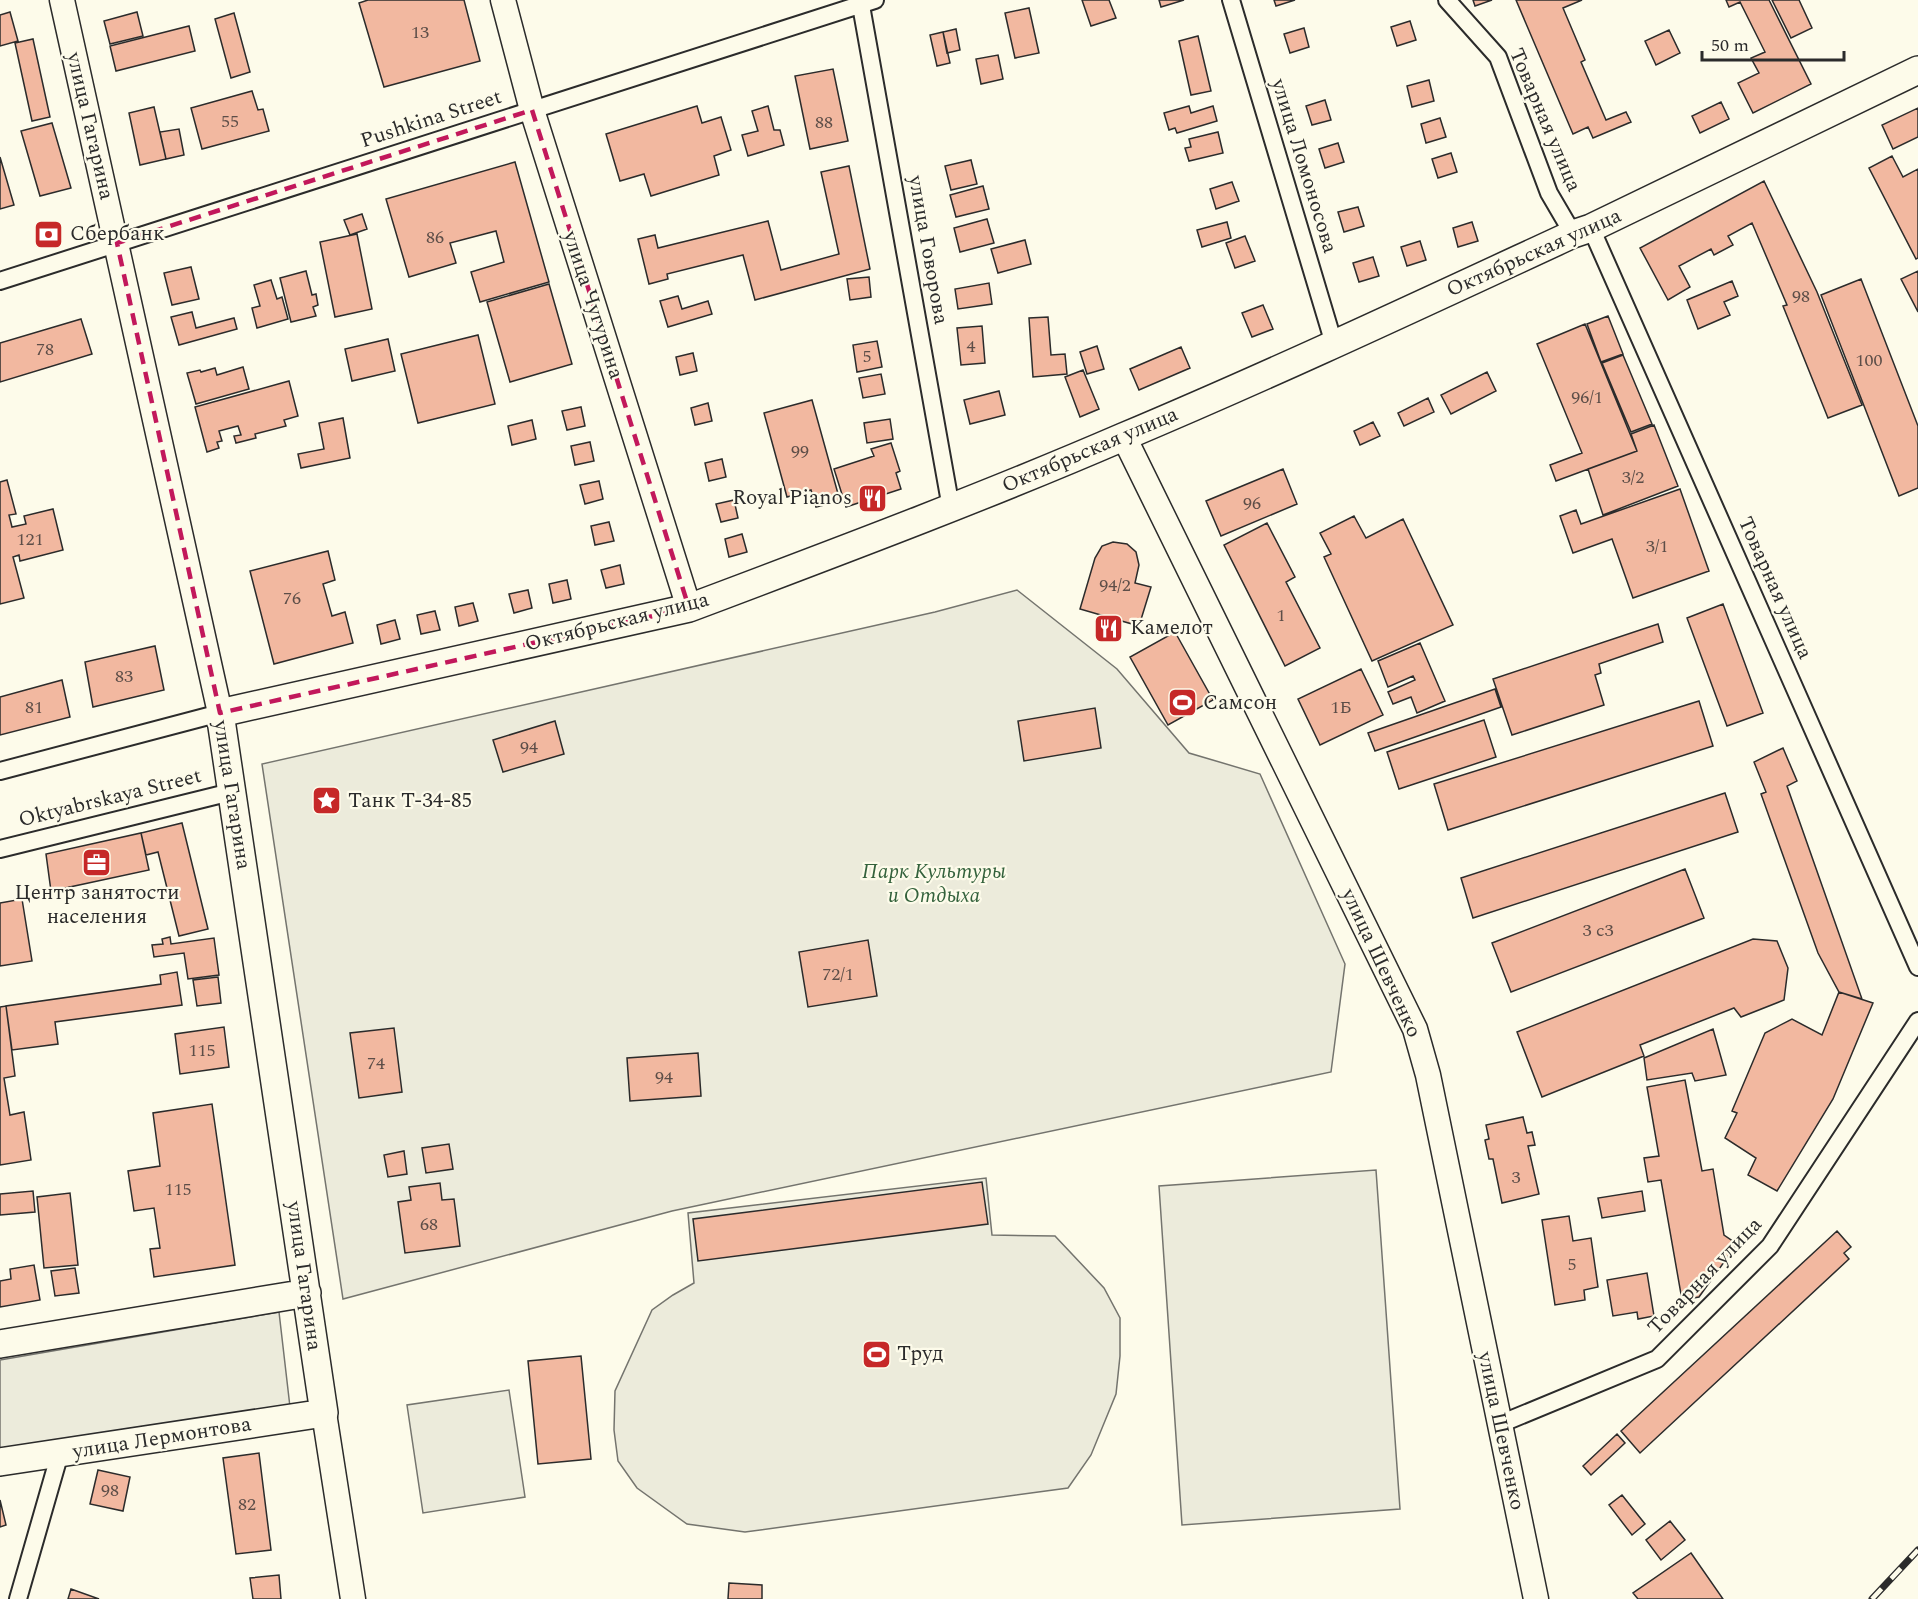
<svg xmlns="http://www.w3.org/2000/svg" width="1918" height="1599" viewBox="0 0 1918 1599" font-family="Spectral,serif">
  <rect width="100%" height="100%" fill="#fdfbea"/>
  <path fill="#ecebdb" stroke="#74746e" stroke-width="1.5" d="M1017 590 1117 669 1189 753 1260 774 1345 964 1331 1072 672 1211 343 1299 262 764 935 612Z
    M1376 1170 1400 1509 1182 1525 1159 1186Z
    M986 1178 992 1235 1055 1236 1104 1288 1120 1318V1356L1116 1394 1091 1455 1068 1488 745 1532 687 1524 637 1488 618 1461 614 1430 615 1391 652 1310 673 1295 694 1283 688 1213Z
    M279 1312 290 1407 0 1451V1360Z
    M509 1390 525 1497 423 1513 407 1405Z"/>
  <path fill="#f2b8a0" stroke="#2b2b2b" stroke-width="1.5" d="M368 0H464L480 61 384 87 359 3Z
    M1082 0H1109L1116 18 1091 26Z
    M1159 0H1184L1161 7Z
    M1274 0H1295L1276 6Z
    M1473 0H1492L1475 6Z
    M1516 0H1582L1563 8 1585 60 1581 62 1606 120 1626 112 1631 122 1593 138 1588 127 1573 134Z
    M1726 0H1769L1811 84 1753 113 1738 83 1759 73 1751 58 1765 52 1740 2 1729 7Z
    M1772 0H1799L1812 28 1791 38Z
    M1029 8 1039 53 1015 58 1005 13Z
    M10 12 18 41 0 46V15Z
    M137 12 143 36 110 44 104 21Z
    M234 13 250 72 231 78 215 19Z
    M1410 21 1416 40 1397 46 1391 27Z
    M189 26 195 51 116 71 110 46Z
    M1304 28 1309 47 1290 53 1284 34Z
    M956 29 960 50 947 53 943 32Z
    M1669 30 1680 53 1656 65 1645 41Z
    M943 32 950 63 937 66 930 35Z
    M1198 36 1211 91 1191 95 1179 41Z
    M33 39 50 117 32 121 15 43Z
    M998 55 1003 79 981 84 976 59Z
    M833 69 848 141 810 149 795 76Z
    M1429 80 1434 101 1412 107 1407 86Z
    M252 91 258 110 263 109 269 131 202 149 191 108Z
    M1325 100 1331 120 1312 125 1306 106Z
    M1721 102 1729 119 1700 133 1692 116Z
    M697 106 702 123 721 117 731 150 714 156 719 175 651 196 644 174 620 181 606 134Z
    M768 106 774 130H780L784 145 748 156 742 135 758 131 752 111Z
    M1189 106 1191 113 1213 106 1217 121 1177 133 1175 128 1169 130 1164 113Z
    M154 107 166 159 140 165 129 113Z
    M1918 108V137L1893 149 1882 125Z
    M1440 118 1446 137 1426 143 1421 124Z
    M52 123 71 188 40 196 21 131Z
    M179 129 184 155 166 159 160 132Z
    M1218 132 1223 153 1189 161 1185 148 1191 147 1189 139Z
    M1338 143 1344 162 1325 168 1319 149Z
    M1451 153 1457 172 1438 178 1432 159Z
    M1892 156 1903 177 1918 169V258L1916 259 1869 168Z
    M0 157 14 205 0 209Z
    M971 160 977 184 951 190 945 166Z
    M515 162 549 282 480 302 471 272 504 262 496 231 450 243 456 263 409 277 386 199Z
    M849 166 870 269 755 300 743 255 667 274 668 279 649 284 638 239 655 235 658 248 768 221 781 270 839 254 821 172Z
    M1764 181 1817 292 1862 405 1828 418 1783 306 1787 305 1752 223 1728 236 1733 245 1714 255 1711 249 1679 266 1690 287 1668 300 1640 248Z
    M1232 182 1239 201 1216 209 1210 189Z
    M983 186 989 209 956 217 950 195Z
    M1358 207 1364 226 1344 232 1338 212Z
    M362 214 367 229 350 235 344 220Z
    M987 219 994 243 960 252 954 228Z
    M1227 222 1231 238 1202 247 1197 230Z
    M1472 222 1478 241 1458 247 1453 228Z
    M357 234 372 309 335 317 320 242Z
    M1245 236 1255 261 1235 268 1226 243Z
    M1025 240 1031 264 998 273 991 249Z
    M1420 241 1426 260 1407 266 1401 247Z
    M1373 257 1379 276 1359 282 1353 263Z
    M191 267 199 299 172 305 164 273Z
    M306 271 312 295 316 294 318 305 313 307 316 316 291 322 280 278Z
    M1918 271V312L1901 279Z
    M869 277 871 297 850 300 847 279Z
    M1861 279 1918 426V488L1899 496 1821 295Z
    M271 280 277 299 282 297 288 319 257 328 252 308 260 306 254 285Z
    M1732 281 1738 296 1724 302 1730 315 1698 329 1687 300Z
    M989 283 992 304 958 309 955 289Z
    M549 284 572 364 510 382 487 302Z
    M678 296 682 309 708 301 712 314 668 327 660 301Z
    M1263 305 1273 329 1252 337 1242 313Z
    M192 312 196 328 234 318 237 329 179 345 171 317Z
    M1608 316 1623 354 1601 362 1587 324Z
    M1048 317 1051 355 1065 354 1067 374 1033 377 1029 318Z
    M81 319 92 354 0 382V343Z
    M1585 324 1637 451 1556 481 1550 465 1582 453 1537 344Z
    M982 326 985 363 961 365 957 328Z
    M478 335 495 404 418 423 401 354Z
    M388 339 395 371 352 381 345 349Z
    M877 341 882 367 857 372 853 345Z
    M1097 346 1104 369 1087 374 1080 352Z
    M1181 347 1190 368 1139 390 1130 369Z
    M693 353 697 371 680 375 676 357Z
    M1623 355 1652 424 1631 432 1602 363Z
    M243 367 249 389 196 404 187 373 200 370 201 372 215 368 217 375Z
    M1083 370 1099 409 1080 417 1065 377Z
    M1487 372 1496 391 1451 414 1441 395Z
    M881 374 885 394 863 398 859 378Z
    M289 381 298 416 284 420 286 426 255 434 256 438 236 443 234 436 241 435 238 426 219 431 222 441 217 442 219 448 207 452 195 407Z
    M999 391 1005 415 970 424 964 400Z
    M1428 398 1434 412 1404 426 1398 413Z
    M812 400 840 501 816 507 811 490 787 497 764 413Z
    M708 403 712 421 695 425 691 408Z
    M581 407 585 426 567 430 562 411Z
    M343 418 350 458 301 468 298 454 324 449 319 423Z
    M890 419 893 439 867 443 864 423Z
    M532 420 536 439 512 445 508 426Z
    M1373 422 1380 436 1360 445 1354 431Z
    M1654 425 1678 486 1603 515 1588 469 1637 451 1631 434Z
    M590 442 594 461 575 465 571 446Z
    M891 443 900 471 896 473 901 489 846 507 834 469 874 456 871 449Z
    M722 459 726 477 709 481 705 463Z
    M1283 469 1297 504 1221 536 1206 501Z
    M7 480 16 514 9 515 12 527 26 524 24 516 53 509 63 550 20 561 19 555 13 557 24 598 0 604V482Z
    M599 481 603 499 585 504 580 485Z
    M1680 489 1709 571 1633 598 1612 539 1573 553 1560 516 1576 510 1581 524Z
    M734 500 738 518 721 522 716 504Z
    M1354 516 1366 538 1403 519 1453 625 1372 661 1324 557 1331 554 1320 533Z
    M609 522 614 541 595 545 591 526Z
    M1267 523 1295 577 1286 582 1320 648 1285 666 1224 545Z
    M742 534 747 552 729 557 725 539Z
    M1113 542 1127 544 1136 552 1139 565 1135 583 1151 587 1139 626 1080 609 1095 558 1102 546Z
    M328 551 335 580 323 584 332 616 345 612 353 643 274 664 250 571Z
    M620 565 624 584 606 588 601 570Z
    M567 580 571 599 553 603 549 584Z
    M528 590 532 608 514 613 509 594Z
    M473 603 478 621 459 626 455 607Z
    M1723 604 1763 713 1727 726 1687 618Z
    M435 611 440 630 421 634 417 615Z
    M395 620 400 639 381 644 377 625Z
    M1658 624 1663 642 1599 664 1601 673 1595 675 1604 705 1512 735 1493 679Z
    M1175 632 1213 700 1168 725 1130 657Z
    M1420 643 1445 701 1417 713 1411 697 1393 704 1388 692 1415 680 1413 676 1388 687 1378 661Z
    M155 646 164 690 93 707 85 662Z
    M1361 669 1383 715 1320 745 1298 699Z
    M62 680 70 717 0 735V697Z
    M1495 689 1501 707 1375 751 1368 733Z
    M1699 701 1713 746 1448 830 1434 784Z
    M1095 708 1101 748 1024 761 1018 721Z
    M1484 720 1496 757 1399 789 1387 752Z
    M555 721 564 754 503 772 493 740Z
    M1783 748 1797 781 1787 786 1862 999 1839 992 1818 953 1761 794 1766 792 1754 762Z
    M1725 793 1738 832 1473 918 1461 878Z
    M182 823 208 929 179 936 158 852 146 855 141 833Z
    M141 833 149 870 51 891 46 854Z
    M1685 869 1704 918 1511 992 1492 943Z
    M22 899 32 961 0 966V903Z
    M170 937 171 944 214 938 219 975 188 979 184 953 154 957 152 945 163 944 162 939Z
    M1753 939 1777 941 1788 968 1784 1000 1741 1017 1734 1008 1640 1045 1644 1056 1542 1097 1517 1032Z
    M868 940 877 996 808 1007 799 952Z
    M177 972 182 1005 55 1022 58 1044 12 1050 6 1006 161 984 160 975Z
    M218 977 221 1003 197 1006 193 980Z
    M1839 992 1873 1003 1833 1099 1777 1191 1748 1175 1756 1158 1725 1138 1737 1113 1732 1111 1765 1033 1792 1019 1822 1035Z
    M6 1006 15 1076 4 1078 10 1115 24 1112 31 1160 0 1165V1007Z
    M224 1027 229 1067 180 1074 175 1034Z
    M394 1028 402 1092 359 1098 350 1033Z
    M1713 1029 1726 1075 1695 1081 1692 1073 1647 1080 1644 1058Z
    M698 1053 701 1096 630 1101 627 1058Z
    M1685 1080 1702 1171 1713 1169 1724 1235 1737 1244 1699 1297 1682 1300 1661 1180 1648 1182 1644 1158 1659 1156 1647 1087Z
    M212 1104 235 1265 154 1277 150 1249 160 1248 154 1208 134 1211 128 1171 160 1166 153 1113Z
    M1523 1117 1527 1133 1532 1132 1535 1145 1528 1146 1539 1194 1502 1203 1493 1159H1489L1485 1140 1489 1139 1486 1125Z
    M449 1144 453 1169 426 1173 422 1148Z
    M404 1151 407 1174 388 1177 384 1155Z
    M982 1182 988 1224 698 1261 693 1219Z
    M440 1183 442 1200 454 1199 460 1246 405 1253 398 1202 411 1200 409 1187Z
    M33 1191 35 1212 0 1215V1194Z
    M1642 1191 1645 1211 1602 1218 1598 1198Z
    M70 1193 78 1265 44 1268 37 1197Z
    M1569 1216 1573 1241 1591 1238 1598 1287 1584 1290 1585 1300 1555 1305 1542 1220Z
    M1837 1231 1851 1247 1844 1253 1849 1259 1640 1453 1621 1431Z
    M34 1265 40 1300 0 1307V1281L11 1279 10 1269Z
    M75 1268 79 1293 55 1296 51 1271Z
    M1647 1273 1654 1316 1638 1319 1637 1312 1613 1316 1607 1280Z
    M581 1356 591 1459 538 1464 528 1361Z
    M1617 1434 1625 1443 1591 1475 1583 1466Z
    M259 1453 271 1550 236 1554 223 1458Z
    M98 1470 130 1477 123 1511 90 1504Z
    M1622 1495 1645 1524 1632 1535 1609 1505Z
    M0 1500 6 1525 0 1527Z
    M1670 1521 1685 1540 1661 1560 1646 1540Z
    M1691 1553 1723 1599H1638L1633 1593Z
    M279 1575 281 1599H253L250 1578Z
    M729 1583 762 1585V1599H728Z
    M71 1589 99 1599H68Z"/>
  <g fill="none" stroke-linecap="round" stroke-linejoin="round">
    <defs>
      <path id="street" d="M860 0 951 508
        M1231 0 1334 344
        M1447 0 1498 57 1549 193 1573 234
        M1591 228 1918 967
        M0 281 875 0
        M0 771 220 713
        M0 849 231 792
        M1500 1424 1657 1359 1770 1246 1918 1021
        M18 1599 60 1453"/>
      <path id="secondary" d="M62 0 220 713
        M503 0 532 110 689 608
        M1124 437 1415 1029 1428 1075 1536 1599
        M324 1413 353 1599"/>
      <path id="primary" d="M0 1344 307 1293
        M0 1462 324 1413 220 713 689 608 721 596C856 545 991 494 1123 437 1275 373 1424 303 1573 234L1591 228 1918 70"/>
    </defs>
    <use href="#street" stroke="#2b2b2b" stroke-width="20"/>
    <use href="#secondary" stroke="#2b2b2b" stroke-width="27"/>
    <use href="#primary" stroke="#2b2b2b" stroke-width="30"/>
    <use href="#street" stroke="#fdfbea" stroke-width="16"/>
    <use href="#secondary" stroke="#fdfbea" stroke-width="24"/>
    <use href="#primary" stroke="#fdfbea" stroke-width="27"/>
    <defs>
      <path id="rail" d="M1872 1599 1918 1550"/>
    </defs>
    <use href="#rail" stroke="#2b2b2b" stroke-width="7"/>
    <use href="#rail" stroke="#fdfbea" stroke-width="4.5" stroke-dasharray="14" stroke-linecap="butt"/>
  </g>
  <path fill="none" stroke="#c2185b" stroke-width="4.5" stroke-dasharray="12 8" stroke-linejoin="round" d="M532 110 689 608 220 713 117 243Z"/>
  <defs>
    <symbol id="bank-square" viewBox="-11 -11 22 22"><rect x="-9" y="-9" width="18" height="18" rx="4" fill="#c62828" stroke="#fdfbea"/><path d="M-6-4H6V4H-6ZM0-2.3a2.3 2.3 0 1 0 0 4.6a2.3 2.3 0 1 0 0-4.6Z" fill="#fff"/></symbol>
    <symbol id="restaurant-square" viewBox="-11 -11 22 22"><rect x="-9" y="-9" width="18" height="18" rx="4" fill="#c62828" stroke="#fdfbea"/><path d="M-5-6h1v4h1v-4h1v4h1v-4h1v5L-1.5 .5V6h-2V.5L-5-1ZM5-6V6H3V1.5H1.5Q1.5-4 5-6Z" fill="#fff"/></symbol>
    <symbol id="stadium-square" viewBox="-11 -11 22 22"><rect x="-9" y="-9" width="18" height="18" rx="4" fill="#c62828" stroke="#fdfbea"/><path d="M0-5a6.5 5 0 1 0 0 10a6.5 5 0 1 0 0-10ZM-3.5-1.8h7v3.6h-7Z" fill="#fff"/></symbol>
    <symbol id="sight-square" viewBox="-11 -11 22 22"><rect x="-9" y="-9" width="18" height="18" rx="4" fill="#c62828" stroke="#fdfbea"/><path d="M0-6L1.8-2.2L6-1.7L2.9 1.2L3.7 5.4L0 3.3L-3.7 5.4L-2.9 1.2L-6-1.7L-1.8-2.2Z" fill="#fff"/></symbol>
    <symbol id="office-square" viewBox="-11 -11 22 22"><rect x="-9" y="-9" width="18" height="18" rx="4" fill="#c62828" stroke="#fdfbea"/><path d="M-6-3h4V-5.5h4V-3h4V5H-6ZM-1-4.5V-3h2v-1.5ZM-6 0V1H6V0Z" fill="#fff"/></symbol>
  </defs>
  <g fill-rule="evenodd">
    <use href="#bank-square" x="32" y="218" width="33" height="33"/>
    <use href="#restaurant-square" x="856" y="482" width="33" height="33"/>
    <use href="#restaurant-square" x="1092" y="612" width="33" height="33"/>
    <use href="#stadium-square" x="1166" y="686" width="33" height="33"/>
    <use href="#sight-square" x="310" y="784" width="33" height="33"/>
    <use href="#office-square" x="80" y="846" width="33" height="33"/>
    <use href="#stadium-square" x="860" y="1338" width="33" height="33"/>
  </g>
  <g text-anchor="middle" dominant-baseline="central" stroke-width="4.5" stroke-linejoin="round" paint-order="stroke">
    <g font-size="18" fill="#5d4e48">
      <text x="420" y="32">13</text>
      <text x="230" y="121">55</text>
      <text x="824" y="122">88</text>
      <text x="435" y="237">86</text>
      <text x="1801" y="296">98</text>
      <text x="971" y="346">4</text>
      <text x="45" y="349">78</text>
      <text x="867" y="356">5</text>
      <text x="1869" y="360">100</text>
      <text x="1587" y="397">96/1</text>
      <text x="800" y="451">99</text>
      <text x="1633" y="477">3/2</text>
      <text x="1252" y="503">96</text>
      <text x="30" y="539">121</text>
      <text x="1657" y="546">3/1</text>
      <text x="1115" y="585">94/2</text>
      <text x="292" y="598">76</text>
      <text x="1281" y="615">1</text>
      <text x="124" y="676">83</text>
      <text x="34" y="707">81</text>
      <text x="1341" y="707">1Б</text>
      <text x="529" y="747">94</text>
      <text x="1598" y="930">3 с3</text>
      <text x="838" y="974">72/1</text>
      <text x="202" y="1050">115</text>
      <text x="376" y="1063">74</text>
      <text x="664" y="1077">94</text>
      <text x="1516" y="1177">3</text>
      <text x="178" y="1189">115</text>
      <text x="429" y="1224">68</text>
      <text x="1572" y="1264">5</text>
      <text x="110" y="1490">98</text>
      <text x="247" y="1504">82</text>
    </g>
    <g font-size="21" fill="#2b2b2b" stroke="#fdfbea">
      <text transform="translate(431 119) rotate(-18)">Pushkina Street</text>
      <text transform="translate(1545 120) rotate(67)">Товарная улица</text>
      <text transform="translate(90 126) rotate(77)">улица Гагарина</text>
      <text transform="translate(1304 166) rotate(73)">улица Ломоносова</text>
      <text transform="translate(928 250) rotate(80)">улица Говорова</text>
      <text transform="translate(1534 253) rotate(-24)">Октябрьская улица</text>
      <text transform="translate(593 305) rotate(72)">улица Чугурина</text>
      <text transform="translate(1090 450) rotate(-23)">Октябрьская улица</text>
      <text transform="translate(1775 588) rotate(66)">Товарная улица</text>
      <text transform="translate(617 622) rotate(-14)">Октябрьская улица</text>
      <text transform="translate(232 795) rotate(81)">улица Гагарина</text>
      <text transform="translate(110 798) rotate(-14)">Oktyabrskaya Street</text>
      <text transform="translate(1381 963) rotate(65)">улица Шевченко</text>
      <text transform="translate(304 1276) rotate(82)">улица Гагарина</text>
      <text transform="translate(1705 1276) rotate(-46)">Товарная улица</text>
      <text transform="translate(1501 1431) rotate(78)">улица Шевченко</text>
      <text transform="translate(162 1438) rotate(-9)">улица Лермонтова</text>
    </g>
    <g font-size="21" fill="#2b2b2b" stroke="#fdfbea" text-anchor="start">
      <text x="70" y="234">Сбербанк</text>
      <text x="852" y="498" text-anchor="end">Royal Pianos</text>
      <text x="1130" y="628">Камелот</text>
      <text x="1203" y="703">Самсон</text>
      <text x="348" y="801">Танк Т-34-85</text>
      <text x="97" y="893" text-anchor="middle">Центр занятости<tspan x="97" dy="24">населения</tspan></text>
      <text x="897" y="1354">Труд</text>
    </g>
    <g font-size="21" font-style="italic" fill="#34623c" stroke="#fdfbea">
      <text x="934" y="872">Парк Культуры<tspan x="934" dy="24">и Отдыха</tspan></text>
    </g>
  </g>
  <path d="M1702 51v9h142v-9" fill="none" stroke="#2b2b2b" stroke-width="3"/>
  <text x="1711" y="51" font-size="18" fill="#2b2b2b" stroke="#fdfbea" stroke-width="4.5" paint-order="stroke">50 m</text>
</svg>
